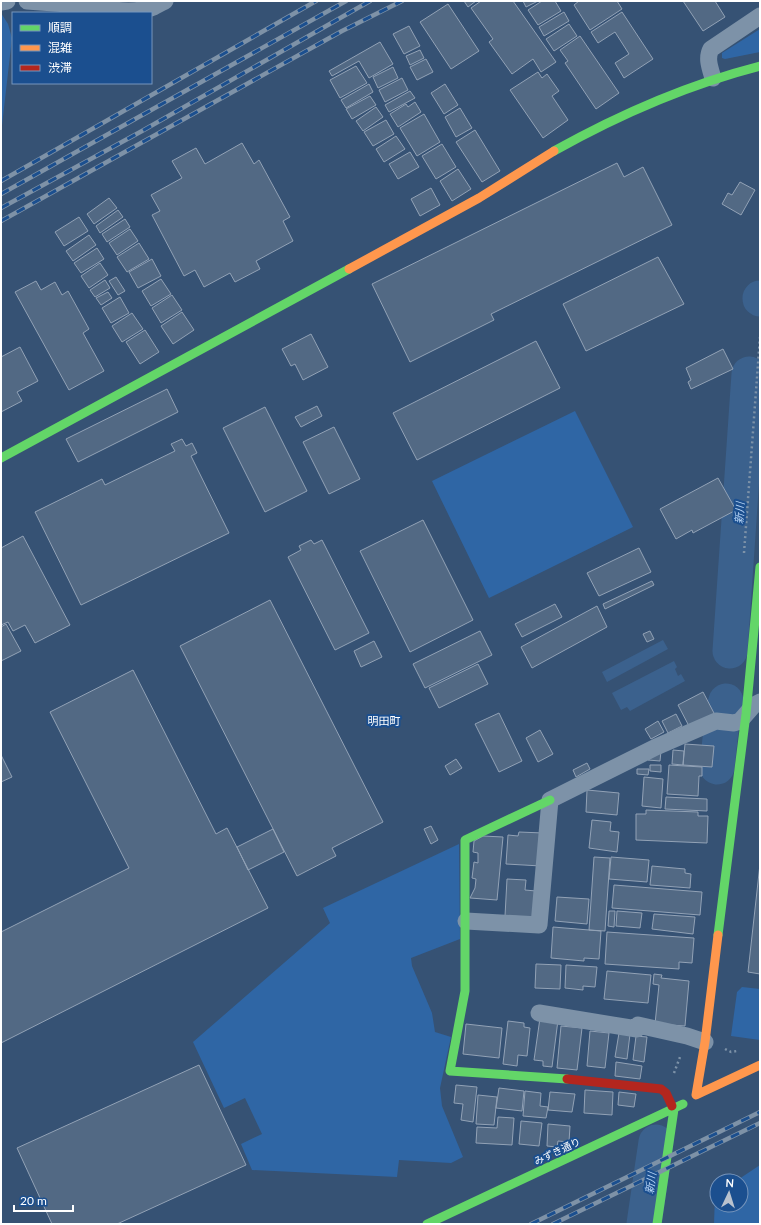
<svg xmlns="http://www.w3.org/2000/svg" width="761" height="1225" viewBox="0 0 761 1225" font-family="Lato,'Noto Sans JP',sans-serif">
  <rect width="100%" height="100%" fill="#365274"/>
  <path fill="#2f66a5" d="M1 13 8 24 12 38 1 134Z
    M760 29V52L725 59 722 58V53Z
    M575 411 633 527 489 598 432 481Z
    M459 844 460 939 411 958 412 966 432 1013 435 1032 451 1037 440 1088 442 1106 463 1157 451 1163 399 1160 397 1177 252 1170 241 1144 262 1134 245 1098 224 1108 193 1042 330 923 323 908Z
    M742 987 760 989V1040L731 1036 737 992Z
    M760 1165V1224H714L715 1195 717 1193V1205H741V1181H736Z"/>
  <path fill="#3b618d" d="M663 640 668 649 607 682 602 672Z
    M674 661 677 667 675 669 678 676 681 674 685 681 630 711 627 707 621 710 612 693Z"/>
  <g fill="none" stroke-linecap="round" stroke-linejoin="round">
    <path stroke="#3b618d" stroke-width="35" d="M760 299V298
      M730 651 749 374
      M721 717 726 701
      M717 767 721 730
      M644 1224 656 1142"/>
  </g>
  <path fill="#526984" stroke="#92a2b6" d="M464 1H476L468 7Z
    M481 1H513L556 62 541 72 533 59 512 74 489 42 493 39 471 8Z
    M523 1H538L526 7Z
    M542 1H555L561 11 538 25 528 10Z
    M579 1H617L622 9 590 30 574 5Z
    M683 1H715L725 17 703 31Z
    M448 4 479 51 451 69 420 22Z
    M564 12 569 21 544 36 539 27Z
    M622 12 653 59 624 78 615 63 629 54 615 32 598 43 591 32Z
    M569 24 577 36 554 51 546 39Z
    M409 26 420 46 404 54 393 34Z
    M580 36 619 93 596 109 565 63 568 61 560 50Z
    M380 42 393 64 369 78 359 61 332 76 329 71Z
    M420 50 424 58 410 65 406 56Z
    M426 59 433 72 417 80 410 67Z
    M356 66 367 83 340 98 330 80Z
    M393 67 398 78 378 88 373 77Z
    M538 72 542 78 547 74 559 91 552 96 568 120 543 138 510 90Z
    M402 78 408 90 385 102 379 90Z
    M369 84 373 92 346 108 341 100Z
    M445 84 458 105 444 114 431 93Z
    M410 91 415 98 389 112 385 105Z
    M370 96 376 105 352 119 346 109Z
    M415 102 421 112 398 127 390 114 406 104 408 107Z
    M376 107 383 117 363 131 356 121Z
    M460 108 472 128 456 137 445 117Z
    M424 114 440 142 417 156 400 128Z
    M386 120 394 134 373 146 364 132Z
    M475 130 500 171 482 182 456 142Z
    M396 136 405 149 384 162 376 149Z
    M242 143 254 164 259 160 290 217 283 221 293 241 256 261 260 269 235 282 230 273 204 287 195 270 184 276 152 215 160 211 151 195 182 178 172 161 196 148 205 164Z
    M442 144 456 167 436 179 422 156Z
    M410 152 419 167 398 179 389 164Z
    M617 163 624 177 643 167 672 225 491 314 494 320 410 362 372 284Z
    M458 169 471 189 452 201 440 181Z
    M740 182 755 190 741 215 722 204 728 193 732 195Z
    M431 188 440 205 420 216 411 199Z
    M109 198 117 208 94 224 87 214Z
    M118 210 123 217 100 233 96 226Z
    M79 217 88 231 64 246 55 232Z
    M125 219 130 227 107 242 102 234Z
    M130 229 138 241 117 255 109 243Z
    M89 235 96 245 73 261 66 251Z
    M139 243 149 259 127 272 117 257Z
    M97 248 104 259 81 273 74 263Z
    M658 257 684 304 586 351 563 304Z
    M152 259 161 276 138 288 129 272Z
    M100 263 108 275 89 288 81 276Z
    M116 277 125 291 118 295 109 281Z
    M161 279 171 294 151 306 142 291Z
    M105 280 110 288 95 297 90 290Z
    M36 281 41 290 55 282 62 295 68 291 89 329 83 333 104 371 69 390 15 292Z
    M108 292 112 298 101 305 96 298Z
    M172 295 182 310 161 323 152 308Z
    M120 297 129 313 111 323 102 308Z
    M182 312 194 330 173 344 161 326Z
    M132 313 143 329 122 342 112 326Z
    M145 330 159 352 140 364 126 342Z
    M311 334 328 367 303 380 295 364 291 366 282 349Z
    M536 341 560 388 417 460 393 413Z
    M20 347 38 381 17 392 22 401 1 412V357Z
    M723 349 733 369 691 389 688 382 691 380 686 368Z
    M167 389 178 412 78 462 66 439Z
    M317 406 322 416 301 427 295 417Z
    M265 407 307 491 265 512 223 428Z
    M334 427 360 479 329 494 303 442Z
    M182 439 186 446 192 443 197 453 191 456 229 533 81 605 35 512 102 479 105 485 175 451 171 444Z
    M718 478 736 510 693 533 692 530 676 539 660 509Z
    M423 520 473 620 410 652 360 551Z
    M23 536 70 625 35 643 25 625 13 631 8 622 1 625V548Z
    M311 540 314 544 322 540 369 633 335 650 288 557 301 550 299 546Z
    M639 548 651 572 599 596 587 573Z
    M652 581 654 585 605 609 603 604Z
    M270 600 383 822 332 848 336 856 297 876 180 646Z
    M555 604 562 617 522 637 515 624Z
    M597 606 607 627 532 668 521 647Z
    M6 624 21 651 1 661V627Z
    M480 631 492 655 425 688 413 664Z
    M650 631 654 639 647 642 643 634Z
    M374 641 382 657 361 667 354 651Z
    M478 664 488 684 439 708 429 688Z
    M133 670 216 834 227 828 268 908 1 1043V932L129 868 50 712Z
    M703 692 715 715 690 728 678 705Z
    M499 713 522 761 499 772 475 724Z
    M676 714 682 726 668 733 662 721Z
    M658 721 664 732 651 739 645 729Z
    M540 730 553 754 538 762 526 738Z
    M685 744 714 746 712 767 683 765Z
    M673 750 684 751 683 765 672 764Z
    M661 751 660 761 648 760Z
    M1 755 12 777 1 782Z
    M456 759 462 768 450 775 445 766Z
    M587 763 590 769 576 777 573 770Z
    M650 765H661V772L650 771Z
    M669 765 702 767V776H699L698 796 667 794Z
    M637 769H649L648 775 637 774Z
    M644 777 663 779 661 808 642 806Z
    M587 790 619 793 617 815 586 812Z
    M666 797 707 799V811L665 809Z
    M646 810 698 812V816H708L707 843 636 840V814H646Z
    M592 820 611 822 610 831 619 832 617 852 589 848Z
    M431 826 438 840 431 844 424 829Z
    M273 829 284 852 248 870 237 847Z
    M519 832 543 833 541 866 506 864 508 835 518 836Z
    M483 836 503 837 497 900 470 898 475 888 476 879 472 878 474 862 478 863V853L473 852 474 841Z
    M594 857 610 858 605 931 589 930Z
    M611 857 649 860 647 882 609 879Z
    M760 864V974L748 972Z
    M652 866 685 869V873L691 874 690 888 650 885Z
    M507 879 526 880 525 890 536 891 535 917 505 916Z
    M614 885 702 892 700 915 612 908Z
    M557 897 589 899 587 924 555 921Z
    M609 911H615L614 927 608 926Z
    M617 911 642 913 640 928 616 926Z
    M654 914 695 917 693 934 652 929Z
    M553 927 601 931 599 959 584 958V961L551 958Z
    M607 932 694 938 692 963 679 962V969L605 964Z
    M536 964 561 965 560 989 535 988Z
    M566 965 597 967 595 987 583 986V990L565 988Z
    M607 971 651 975 648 1003 604 999Z
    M654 974 662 975 661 978 689 981 685 1026 655 1024 659 985 653 984Z
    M540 1018 558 1020 552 1067 543 1066V1061L534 1060Z
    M508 1021 524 1023V1027L530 1028 527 1056 518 1055 517 1066 503 1064Z
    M466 1024 502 1028 499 1058 463 1054Z
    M561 1026 582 1028 577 1070 557 1068Z
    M590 1031 609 1033 605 1068 587 1066Z
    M619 1033 630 1034 627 1059 615 1057Z
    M636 1036 647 1037 644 1062 633 1060Z
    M616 1062 642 1066 640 1079 615 1076Z
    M199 1065 246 1165 117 1224H52L17 1148Z
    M456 1085 477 1087 473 1122 461 1120 463 1104 454 1103Z
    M499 1088 524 1091 522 1111 496 1108Z
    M585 1090 613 1092 612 1115 584 1113Z
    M525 1091 541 1093 540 1106 548 1107 546 1118 523 1116Z
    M550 1092 575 1094 572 1112 548 1110Z
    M619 1092 636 1094 634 1107 618 1105Z
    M478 1095 497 1097 494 1125 476 1124Z
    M498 1117 514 1118 512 1145 476 1143 477 1127 497 1128Z
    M521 1121 542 1123 539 1146 519 1144Z
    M548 1124 570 1126 569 1142 558 1141 557 1147 547 1146Z"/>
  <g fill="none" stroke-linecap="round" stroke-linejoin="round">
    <path stroke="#7d92a8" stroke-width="2.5" stroke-dasharray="2 3" stroke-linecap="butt" d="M744 553 760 337
      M725 1049 731 1052 737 1051
      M674 1073 680 1057"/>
    <path stroke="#7d92a8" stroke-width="17" d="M27 1 94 6C109 11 135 13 151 8 155 7 160 3 165 1
      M1 2 7 1
      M713 78C710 68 706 58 711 49L760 16
      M466 921 539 925 550 800 656 747 716 721 734 723 740 721 754 705 760 702
      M539 1013 637 1029 638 1025 687 1036 705 1042"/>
    <path stroke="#63d668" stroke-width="9" d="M554 151C620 114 686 85 760 66
      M1 458 349 269
      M550 800 465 840V991L450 1071 567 1079
      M718 935 746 714 760 567
      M427 1224 683 1104
      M657 1224 674 1109 672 1106"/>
    <path stroke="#ff974d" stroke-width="9" d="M349 269 479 198 554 151
      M718 935 705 1042 696 1095 760 1065"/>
    <path stroke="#b3261e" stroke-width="9" d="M567 1079 661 1089 666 1093 672 1106"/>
    <defs>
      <path id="rail" d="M1 181 316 1
        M1 194 346 1
        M1 208 142 131 370 1
        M1 221 342 31 402 1
        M531 1224 760 1112
        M553 1224 760 1123"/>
    </defs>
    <use href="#rail" stroke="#7e92a7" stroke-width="4.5"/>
    <use href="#rail" stroke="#1b4f8f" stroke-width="3" stroke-dasharray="9" stroke-linecap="butt"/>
  </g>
  <g text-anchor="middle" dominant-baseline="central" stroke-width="4" stroke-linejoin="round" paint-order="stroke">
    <g font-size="10" fill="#fff" stroke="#1b4f8f">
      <text transform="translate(557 1151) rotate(-25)">みずき通り</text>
    </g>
    <g font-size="11" font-style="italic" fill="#b5d3f5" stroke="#1b4f8f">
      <text transform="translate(739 513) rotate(-86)">新川</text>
      <text transform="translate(650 1183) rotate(-82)">新川</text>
    </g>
    <g font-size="11" fill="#fff" stroke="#1b4f8f">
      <text x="384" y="720">明田町</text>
    </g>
  </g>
  <rect width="761" height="1225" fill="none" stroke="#ffffff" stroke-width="4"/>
  <rect x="12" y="12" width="140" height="72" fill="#1b4f8f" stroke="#7695bc"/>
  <rect x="20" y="25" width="20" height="6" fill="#63d668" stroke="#7695bc"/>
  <text x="48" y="32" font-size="12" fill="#ffffff">順調</text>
  <rect x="20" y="45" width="20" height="6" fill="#ff974d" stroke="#7695bc"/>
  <text x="48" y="52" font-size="12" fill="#ffffff">混雑</text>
  <rect x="20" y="65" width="20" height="6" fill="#b3261e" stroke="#7695bc"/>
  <text x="48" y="72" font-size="12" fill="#ffffff">渋滞</text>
  <g transform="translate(729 1193) rotate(4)"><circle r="19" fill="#1b4f8f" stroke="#7695bc"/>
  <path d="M0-3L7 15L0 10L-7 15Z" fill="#b9c2ce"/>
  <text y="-6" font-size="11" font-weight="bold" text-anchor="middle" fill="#ffffff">N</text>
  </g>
  <path d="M14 1205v6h59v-6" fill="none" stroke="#ffffff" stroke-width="2"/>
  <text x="20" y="1205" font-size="12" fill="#ffffff" stroke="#1b4f8f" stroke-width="3" paint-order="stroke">20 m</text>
</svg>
